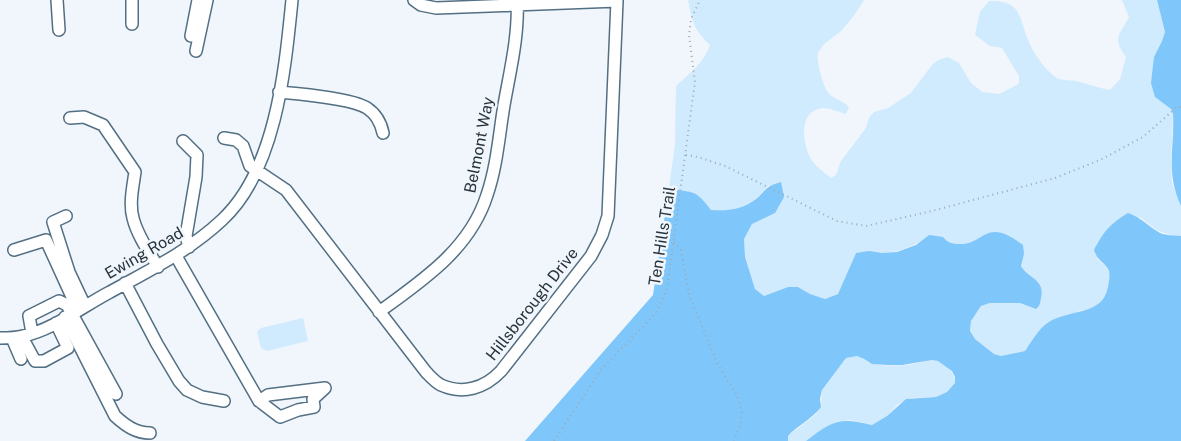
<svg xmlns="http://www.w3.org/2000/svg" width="1181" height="441" viewBox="0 0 1181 441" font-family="'Public Sans',sans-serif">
  <rect width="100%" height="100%" fill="#f0f6fb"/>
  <path fill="#d0eafe" d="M688 0H864C858 10 851 20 843 29 836 36 822 43 818 53 816 61 823 84 827 91 832 99 843 100 849 107L846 114C839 112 830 108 823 108 798 110 802 144 811 159 816 167 824 172 831 178L836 175 841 161 866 128 869 118 874 112 888 108 911 93 932 65 938 60 948 57 959 63 971 83 982 92 999 94 1017 85 1019 83V76L1002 48 990 46 975 35 980 12 989 1C1024 0 1019 21 1029 42 1034 54 1045 70 1057 78 1062 81 1071 80 1076 81 1088 84 1099 88 1110 90L1120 79 1126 57C1112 38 1119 36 1129 17L1122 0H1157L1165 32 1162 41 1154 57 1155 97 1171 109 1173 113 1171 164 1172 183 1181 206V236C1161 235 1155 229 1140 217L1097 259 1105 266 1109 272 1110 279 1107 294 1100 303 1093 308 1079 311 1034 337 1025 351 1001 356 994 354 975 339 970 331 971 321 981 306 990 303H1020L1036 309 1040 284 1025 271 1021 266 1024 254 986 235 969 245 954 244 929 236C915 245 902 252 884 253 875 253 866 252 856 253L838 294 825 299 810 294 798 287H788L764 296 755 289 745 257 744 239 752 224 775 213 769 185C749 207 741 212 711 210 695 188 692 194 669 188L675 144 676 86C689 74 704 63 710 45 694 30 692 21 688 0Z
    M303 318 308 341 267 351 261 348 257 332 261 328Z
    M857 356C863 358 869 364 874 364 887 366 901 366 914 364 920 363 927 360 933 360 945 360 955 372 955 383L947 392 936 397 911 398 898 404 887 416 872 425 851 420 836 422 825 427 806 441H788V436L815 415 821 407 822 390 846 358Z"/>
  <path fill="#7fc6fa" d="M1157 0H1181V206C1165 171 1175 148 1173 113L1171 109 1155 97 1151 83 1154 57 1162 41 1165 32Z
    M781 182 784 197 775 213 752 224 744 239 745 257 755 289 764 296 788 287H798L810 294 825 299 838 294 856 253 869 251 882 253 897 252 916 245 929 235 943 237C948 243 952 244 959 244 976 245 982 232 995 232 1005 232 1016 240 1023 245L1024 254 1021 266C1030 280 1045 279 1041 298 1040 303 1040 306 1036 309L1020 303H990L981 306 971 321 970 331 975 339 994 354 1001 356 1025 351C1031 342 1039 328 1049 322 1069 309 1103 316 1108 287 1109 282 1110 276 1109 271 1105 262 1098 262 1094 250 1104 231 1110 224 1128 213 1142 218 1148 226 1160 233 1167 236 1174 235 1181 236V441H806C833 420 839 417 872 425L887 416 906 399 936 397 947 392 955 383V377L952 371 938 361 932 360 902 365H888L872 364 864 359 857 356 846 358 822 390 820 399 821 407C812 419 798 425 788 436V441H525L653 295 669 188C693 194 694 187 711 210 728 211 742 210 756 199 768 189 764 187 781 182Z"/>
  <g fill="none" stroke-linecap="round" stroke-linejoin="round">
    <defs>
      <path id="minor" d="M57 0 59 30
        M132 24V0
        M191 36 198 0
        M196 51 207 0
        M279 92C300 94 351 98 367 108 376 114 381 123 383 133
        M70 118 84 117 103 125 135 172C133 186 129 204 133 218 137 235 149 252 158 267
        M224 138 236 140 243 146 250 166 286 190 426 372C430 376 435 382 441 385 463 395 485 388 501 371L591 256 602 235 608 216 617 1 436 8 421 5 414 0
        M183 141 197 155 196 177 186 236 189 247
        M66 216 53 222 69 272 85 306
        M14 250 46 240 78 310
        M176 256 259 401 280 417 298 410 314 407 313 399 325 388 268 395 259 401
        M125 283 157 344 179 381 187 390 202 397 224 401
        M379 312C423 280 470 249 487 195 497 166 499 135 504 105 510 71 519 35 517 0
        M65 317 115 416C126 426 136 433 150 433
        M32 333 29 316 59 301 67 305 116 394
        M22 337 35 361H44L68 348 56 323
        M0 338C7 338 15 338 23 336 53 330 83 306 110 292 150 270 189 251 222 220 276 170 285 70 292 0
        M12 338 21 359"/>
    </defs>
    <use href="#minor" stroke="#536f83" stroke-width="14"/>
    <path stroke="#a0a8af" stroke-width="2" stroke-dasharray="1 4" stroke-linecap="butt" d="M686 155 698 157 725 166 837 221 866 226 932 211 1055 178 1100 160 1143 137 1177 107H1181
      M674 242 681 250 689 295 717 363 736 394 742 413 740 426 734 441
      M554 441 601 370 656 313 667 289 695 82 689 35 691 19 700 0"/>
    <use href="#minor" stroke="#fff" stroke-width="11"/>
  </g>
  <g text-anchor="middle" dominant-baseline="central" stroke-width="5" stroke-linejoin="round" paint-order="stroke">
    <g font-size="16" fill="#28343d" stroke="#f0f6fb">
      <text transform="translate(479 145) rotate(-79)">Belmont Way</text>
      <text transform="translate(662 236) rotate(-81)">Ten Hills Trail</text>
      <text transform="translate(144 253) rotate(-30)">Ewing Road</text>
      <text transform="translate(532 304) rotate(-52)">Hillsborough Drive</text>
    </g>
  </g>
</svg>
